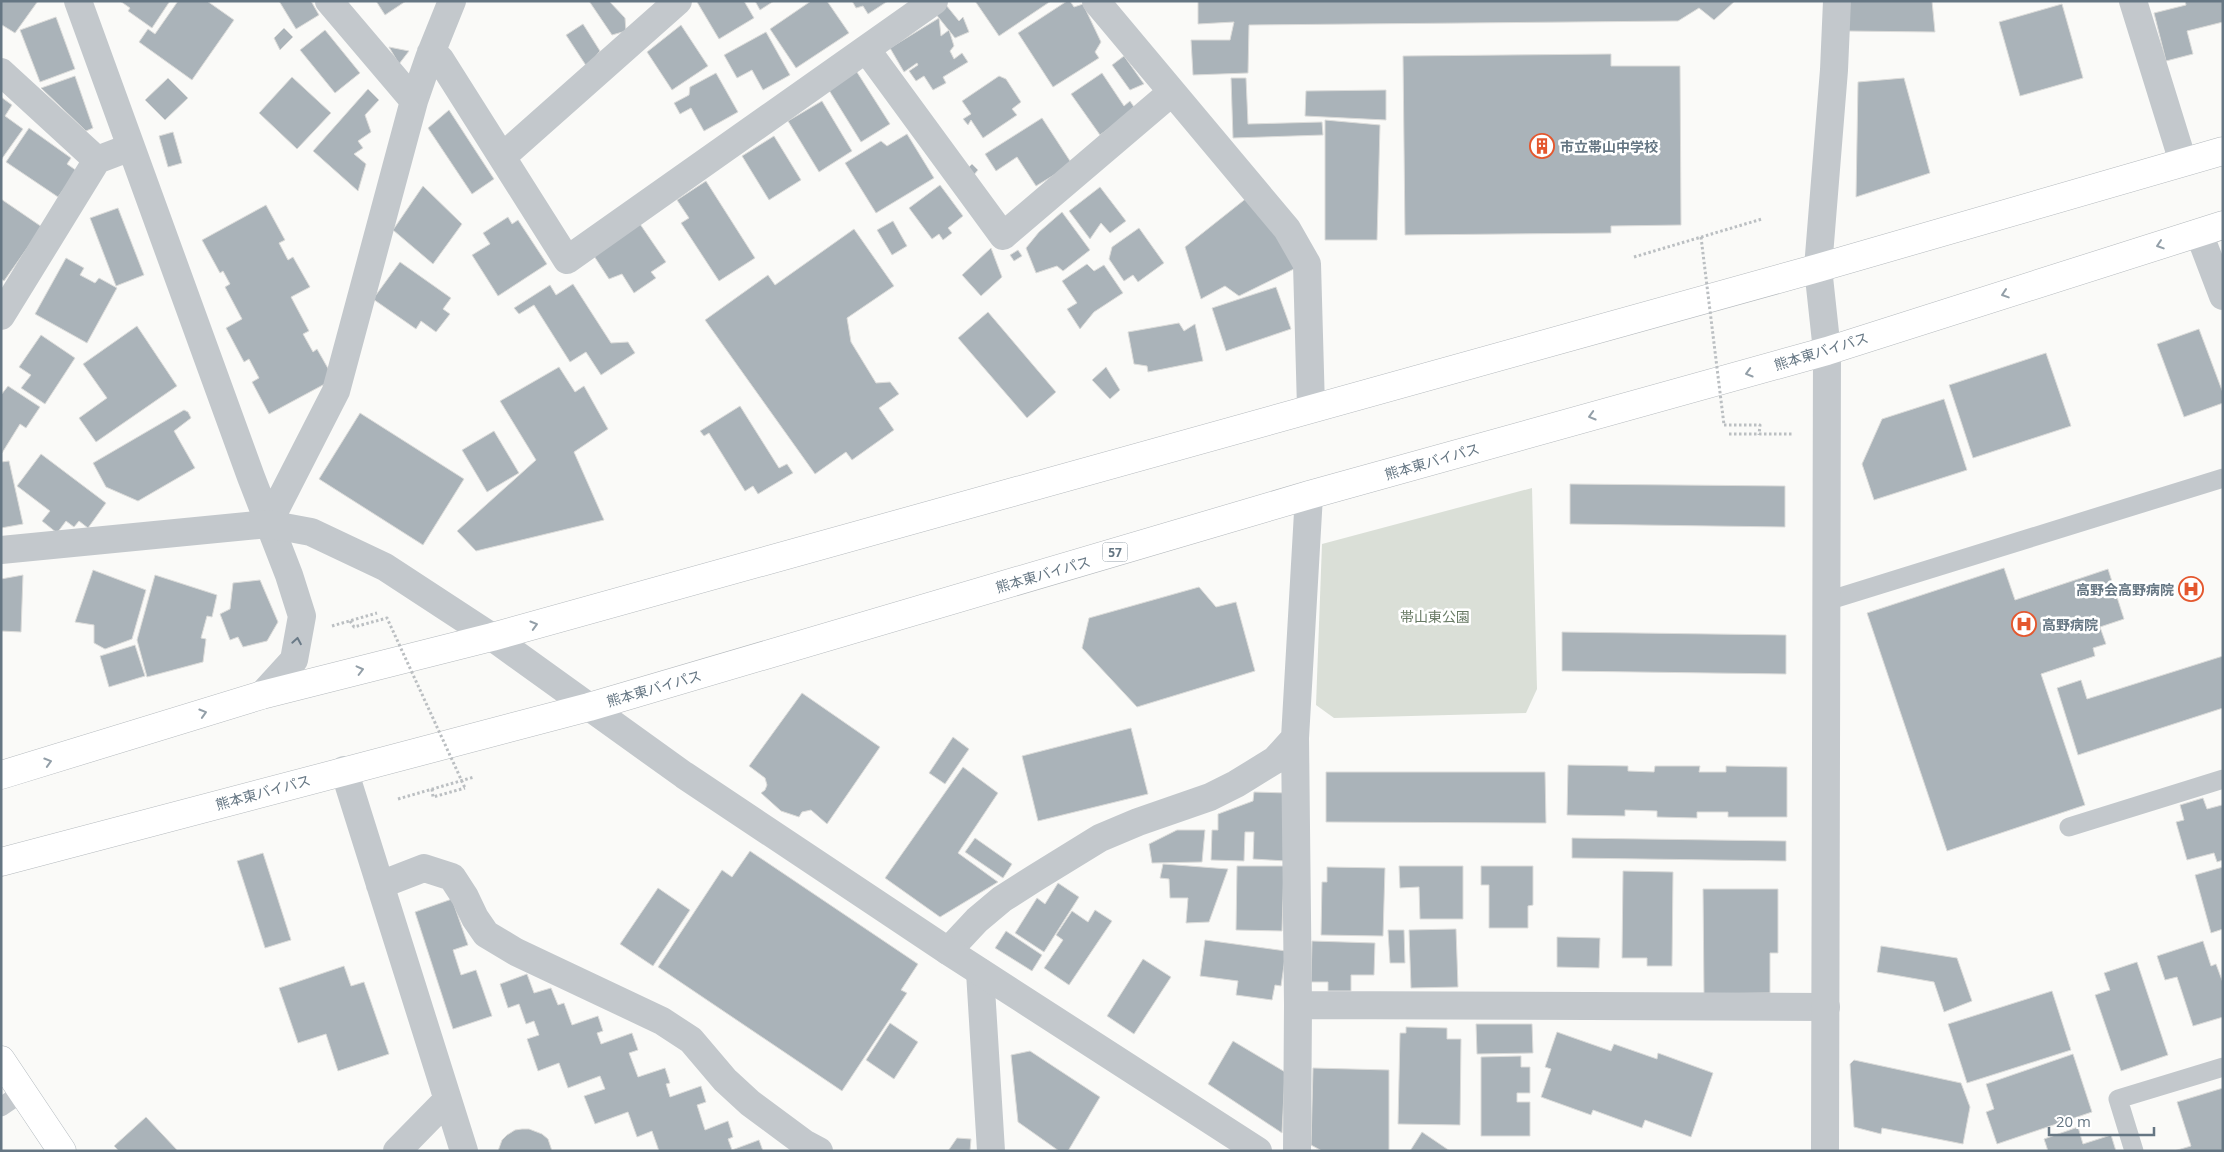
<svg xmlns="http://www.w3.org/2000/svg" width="2224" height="1152" viewBox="0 0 2224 1152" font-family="'Open Sans','Noto Sans JP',sans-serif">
  <rect width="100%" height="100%" fill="#fafaf8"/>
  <path fill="#dadfd7" d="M1532 488 1537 689 1526 713 1334 718 1316 705 1322 544Z"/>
  <path fill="#aab3b9" stroke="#dcdcda" d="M1 1H38L15 33 2 25 1 26Z
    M120 1H170L152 28 128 11 130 8Z
    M178 1H207L234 20 192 80 139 42 148 29 155 34Z
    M279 1H311L319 15 296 29Z
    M376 1H406L385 15Z
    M589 1H609L625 18 626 31 612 35Z
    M699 1H744L754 18 719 39 697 2Z
    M755 1H774L760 10Z
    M811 1H827L849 33 796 68 770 29Z
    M852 1H888L868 14 863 6 856 8Z
    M975 1H1051L999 36Z
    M1067 1H1070L1074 7 1083 4 1101 42 1095 52 1099 58 1053 87 1018 33Z
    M1198 1H1735L1714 20 1699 8 1678 21 1249 25 1248 73 1193 75 1191 40H1230L1234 22 1198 24Z
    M1848 1H1932L1935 32 1846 31Z
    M2185 1H2223V22L2187 31 2193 54 2166 61 2154 13 2186 5Z
    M2062 4 2083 78 2020 96 1999 22Z
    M946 5 959 21 963 17 969 32 955 38 935 13Z
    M56 17 75 69 40 82 20 30Z
    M939 18 941 36 949 30 954 46 950 51 954 59 962 53 968 62 943 77 946 83 933 90 924 76 916 81 909 71 918 65 917 63 904 72 890 48Z
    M583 24 600 51 587 67 566 35Z
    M681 25 708 66 672 90 647 52Z
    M284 28 293 37 280 50 274 38Z
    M325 30 360 73 335 93 300 50Z
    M766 32 790 75 763 90 752 70 737 78 724 55Z
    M389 47 409 51 399 64Z
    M1611 54V66H1680L1681 225 1611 226V233L1405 235 1403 56Z
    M1124 56 1144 84 1130 90 1112 65Z
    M855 69 890 124 861 142 827 87Z
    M716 73 738 112 704 131 691 108 680 114 674 103 689 95 690 87Z
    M1102 73 1124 106 1130 101 1138 113 1118 122 1100 135 1071 94Z
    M75 76 93 128 86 131 41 88Z
    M999 76 1006 79 1021 102 1012 109 1017 115 983 138 971 120 968 125 963 119 971 114 962 101Z
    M292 77 331 113 297 149 259 113Z
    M168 78 188 98 165 120 145 100Z
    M1231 78H1246L1248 124 1322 122 1323 135 1233 138Z
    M1904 78 1930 173 1856 197 1858 82Z
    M368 89 379 100 365 115 371 132 358 141 363 148 354 154 366 164 358 191 313 151Z
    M1386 90V120L1305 116 1306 91Z
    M1 97 12 105 5 116 23 129 1 160Z
    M822 101 852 151 819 172 788 121Z
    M449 110 494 179 472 194 428 128Z
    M1042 118 1072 164 1036 186 1017 157 996 171 985 154Z
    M1325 120 1380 125 1377 240H1325Z
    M29 128 71 158 67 164 77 171 58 197 6 162Z
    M173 132 182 163 168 167 159 136Z
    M907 134 934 178 876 213 845 163 881 141 887 146Z
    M774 136 801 180 769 200 742 156Z
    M972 164 978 170 972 177 967 169Z
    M706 181 755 258 719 281 681 223 689 218 677 200Z
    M940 185 963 216 948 228 952 233 943 240 939 234 932 239 909 208Z
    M423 186 462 224 433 264 393 230Z
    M1100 187 1126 221 1110 233 1101 223 1090 239 1069 211Z
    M1253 193 1296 268 1239 296 1225 286 1201 299 1185 247Z
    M1 199 42 227 4 281 1 279Z
    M266 205 285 240 279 243 288 260 293 257 310 287 291 297 309 331 303 334 313 352 317 349 334 379 269 414 252 382 259 378 249 359 244 362 226 328 242 319 225 287 230 284 223 271 220 273 202 240Z
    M118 208 144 275 116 286 90 218Z
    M1062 212 1090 250 1063 271 1057 266 1036 273 1026 248 1039 232Z
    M508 217 512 224 518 220 547 264 498 296 472 255 490 244 483 233Z
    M893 221 907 246 892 255 877 230Z
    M640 224 666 262 651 272 656 278 634 293 622 274 609 279 594 256Z
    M1139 228 1164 263 1138 282 1133 275 1124 281 1109 259 1112 247Z
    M854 229 894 286 847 318 851 342 876 383 890 382 899 394 879 408 894 430 852 460 846 452 815 474 705 320 768 275 775 285Z
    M991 248 1002 277 981 296 962 275Z
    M1018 250 1022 256 1014 261 1010 255Z
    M66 258 84 268 80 275 95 283 99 278 117 288 87 343 35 314Z
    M400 262 451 298 443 309 450 314 436 332 421 321 416 329 373 299Z
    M1087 264 1094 271 1104 265 1123 293 1094 312 1080 329 1067 309 1077 303 1062 281Z
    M573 284 611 343 628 342 635 353 601 375 586 352 570 362 534 305 519 314 514 308 550 285 556 295Z
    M1276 287 1291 329 1226 351 1212 308Z
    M988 312 1056 392 1027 418 958 338Z
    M1179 323 1184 331 1195 324 1203 361 1148 372 1147 366 1134 364 1128 332Z
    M137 326 177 386 96 442 79 418 107 398 83 364Z
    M2199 329 2223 393V403L2184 417 2157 344Z
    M41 335 75 358 45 404 21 388 31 375 19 367Z
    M2046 353 2071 426 1973 458 1949 385Z
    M559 367 575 392 584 386 608 429 574 452 604 520 476 551 457 531 536 460 500 401Z
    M1106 367 1120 390 1110 399 1092 380Z
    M8 386 40 407 26 428 20 424 2 453 1 395Z
    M1944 399 1967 470 1874 500 1862 464 1882 419Z
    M740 406 779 468 787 464 793 473 758 494 753 486 745 491 709 433 704 436 700 431Z
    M184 410 188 412 191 418 174 431 195 468 138 501 106 487 93 463Z
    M360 413 464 479 423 545 319 479Z
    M494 431 519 473 487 492 462 450Z
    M41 454 106 503 88 528 79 521 74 527 66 521 57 533 42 521 50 511 17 486Z
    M9 461 23 524 1 528V462Z
    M1570 484 1785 486V527L1570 524Z
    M2004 568 2015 600 2108 569 2124 619 2100 627 2106 644 2093 648 2095 656 2041 674 2085 805 1947 851 1867 613Z
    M93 570 146 590 132 639 105 649 94 643V625L75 622Z
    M23 575 21 632 1 631V579Z
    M155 575 217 595 212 617 207 616 201 638 206 639 203 662 147 677 137 640Z
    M260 580 278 622 267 641 243 647 238 637 230 640 220 614 230 609 233 583Z
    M1199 587 1216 607 1236 602 1255 671 1137 707 1082 648 1089 618Z
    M1562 632 1786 635V674L1562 671Z
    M135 645 145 676 109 687 100 656Z
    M2223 656V708L2078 755 2057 688 2081 680 2087 699Z
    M802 693 880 747 827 824 811 810 802 812 799 817 781 811 761 793 765 790 767 785 765 778 749 766Z
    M1131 728 1148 794 1038 821 1022 756Z
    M953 737 969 749 945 784 929 773Z
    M1568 765 1628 766V771L1654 772 1655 766H1700L1699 772H1726V766L1787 767V817H1728V812H1697V818L1657 817V811L1625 810V816L1567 815Z
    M963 767 998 793 958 853 998 882 940 917 885 878Z
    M1326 772H1545L1546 823 1326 822Z
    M1254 792 1288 793 1286 861 1253 859 1254 832H1245L1244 861 1211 860 1212 830H1218V814L1253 801Z
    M2203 798 2207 809 2222 805 2223 807V860L2217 862 2214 853 2187 860 2176 822 2184 820 2180 805Z
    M1177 830H1205L1202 862 1152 863 1149 844Z
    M975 838 1012 864 1003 878 965 852Z
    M1572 838 1786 841V861L1572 858Z
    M750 851 918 964 901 990 907 993 842 1091 658 967 722 870 732 877Z
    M263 853 291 940 265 948 237 861Z
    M1163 864 1228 869 1209 922 1186 923 1188 898H1170L1169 879 1160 878Z
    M1237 866H1284L1282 931 1236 930Z
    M1399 866H1463V919H1420L1419 887 1400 888Z
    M1481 866H1533V905L1528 906V928H1489V885H1481Z
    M1327 867 1385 868 1383 936 1321 935 1322 882H1327Z
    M2223 867V929L2211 933 2195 875Z
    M1623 871 1673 872 1672 966H1647V958H1622Z
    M1058 883 1079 897 1044 952 1015 933 1037 898 1045 904Z
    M658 888 690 910 653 966 620 944Z
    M1703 889H1778V953H1770V993L1704 994Z
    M452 899 468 945 453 950 461 975 476 970 492 1016 453 1029 415 912Z
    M1095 910 1112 921 1069 985 1044 968 1063 940 1056 935 1072 911 1088 922Z
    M1456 929 1458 987 1411 988 1409 930Z
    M1388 930H1404L1405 963H1390Z
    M1006 931 1042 955 1032 971 995 948Z
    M1557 937 1600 938 1599 968 1557 967Z
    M1205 940 1286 951 1281 986 1275 985 1272 1000 1236 995 1238 981 1200 976Z
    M1312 941 1375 943 1374 975H1351V991H1328V982H1311Z
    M2203 941 2211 966 2216 964 2223 983V1017L2193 1026 2177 977 2165 980 2157 956Z
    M1881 946 1957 958 1972 1001 1944 1012 1934 982 1877 972Z
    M1143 959 1171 977 1134 1034 1107 1016Z
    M2137 962 2168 1055 2121 1071 2095 995 2110 990 2104 973Z
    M344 966 351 986 364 982 389 1054 338 1071 326 1034 298 1043 279 988Z
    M527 974 534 993 551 988 558 1005 564 1003 572 1025 598 1016 603 1031 597 1033 601 1044 632 1033 638 1050 629 1053 638 1077 665 1068 670 1083 666 1084 670 1097 701 1086 706 1102 697 1105 705 1130 728 1121 733 1137 728 1139 732 1150 759 1140 763 1151H659L652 1131 637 1137 628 1112 595 1124 584 1096 605 1089 600 1076 568 1088 559 1063 538 1071 527 1039 539 1035 534 1021 526 1024 519 1004 508 1008 500 984Z
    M2052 991 2071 1050 1967 1083 1948 1024Z
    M890 1023 918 1042 894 1079 866 1060Z
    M1476 1024H1532L1533 1053 1477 1054Z
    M1406 1027 1447 1028V1039H1461L1460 1125 1398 1124 1400 1033H1406Z
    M1557 1032 1611 1051 1614 1044 1657 1059 1658 1053 1713 1073 1691 1137 1645 1120 1642 1128 1593 1110 1591 1115 1541 1097 1551 1069 1545 1067Z
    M1233 1041 1285 1072 1282 1133 1208 1084Z
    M1030 1051 1100 1097 1068 1151H1059L1018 1122 1011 1055Z
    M2073 1054 2092 1112 1997 1144 1986 1112 1994 1109 1986 1084Z
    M1521 1056V1067H1530V1093H1517V1102H1530V1136H1481V1057Z
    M1854 1060 1961 1083 1970 1107 1963 1144 1882 1128 1881 1134 1854 1127 1850 1064Z
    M1313 1068 1389 1070V1151H1322L1311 1145Z
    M2223 1088V1151H2174L2191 1146 2177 1102Z
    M146 1117 178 1151H119L114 1146Z
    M2078 1127 2083 1144 2111 1135 2116 1151H2048L2044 1139Z
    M522 1129H529L542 1134 548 1139 552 1151H498L502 1140 507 1135 515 1130Z
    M1422 1132 1450 1151H1410Z
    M957 1138 971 1139 970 1151H948Z"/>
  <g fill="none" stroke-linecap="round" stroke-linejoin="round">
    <defs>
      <path id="secondary" d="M1 1060 62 1151"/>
      <path id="trunk" d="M1 775 262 695 492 637 1818 268 2223 151
        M1 862 589 707 1309 495 1827 351 2223 225"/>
    </defs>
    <use href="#secondary" stroke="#b3babf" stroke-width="29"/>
    <use href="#trunk" stroke="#b4b9bd" stroke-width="29"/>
    <path stroke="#bbbfc2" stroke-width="3" stroke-dasharray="2.5 2.5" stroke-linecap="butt" d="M1634 257 1762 219
      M1724 425H1760L1759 435
      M1729 434H1792
      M332 626 377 613
      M432 789 433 797 465 788
      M398 799 474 777"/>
    <path stroke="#c3c8cc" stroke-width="19" d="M1827 601 2223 478
      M2069 827 2223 779
      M1 1107 23 1092
      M2134 1151 2118 1099 2223 1067"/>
    <path stroke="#c3c8cc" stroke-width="28" d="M78 1 251 477 289 575 302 616 294 660 262 695
      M329 1 414 101
      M1096 1 1287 229 1307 264 1311 408
      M2133 1 2183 162
      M866 49 1003 236 1172 92
      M431 52 440 59 567 260 934 1
      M1 72 97 160
      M502 157 678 1
      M2199 233 2223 296
      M1 316 97 160 131 147
      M268 524 336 391 414 101 429 58 452 1
      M344 770 464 1151
      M380 885 424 868 452 877 465 897 475 918 486 934 516 952 662 1021 691 1040 725 1080 750 1103 804 1143 819 1151
      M948 951 977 920 1002 899 1035 878 1100 838 1138 822 1210 797 1236 784 1275 760 1295 738
      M980 972 991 1151
      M1298 1005 1826 1007
      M397 1151 447 1100
      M1297 1151 1298 1005 1295 738 1309 495"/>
    <path stroke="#c3c8cc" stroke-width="28" d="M1 550 268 524 311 532 385 567 492 637 684 775 948 951 1258 1151
      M1825 1151 1827 351 1818 268 1834 70 1837 1"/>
    <use href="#secondary" stroke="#fff" stroke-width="28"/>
    <use href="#trunk" stroke="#fff" stroke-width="28"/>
    <path stroke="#bbbfc2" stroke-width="3" stroke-dasharray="2.5 2.5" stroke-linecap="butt" d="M1701 237 1724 425
      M350 621 354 627 387 618 465 788"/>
  </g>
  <defs><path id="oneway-chevron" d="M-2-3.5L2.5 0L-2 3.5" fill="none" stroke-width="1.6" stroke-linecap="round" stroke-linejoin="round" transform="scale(1.25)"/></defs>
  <g stroke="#939fa8">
    <use href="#oneway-chevron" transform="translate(2160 245) rotate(162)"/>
    <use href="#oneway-chevron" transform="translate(2005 294) rotate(162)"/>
    <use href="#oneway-chevron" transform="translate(1749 373) rotate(164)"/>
    <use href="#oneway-chevron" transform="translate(1592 416) rotate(164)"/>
    <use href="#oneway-chevron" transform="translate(534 625) rotate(-16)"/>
    <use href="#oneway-chevron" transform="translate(360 670) rotate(-14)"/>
    <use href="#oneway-chevron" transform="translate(203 713) rotate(-17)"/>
    <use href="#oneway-chevron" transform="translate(48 762) rotate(-17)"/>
  </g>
  <use stroke="#6a7a87" href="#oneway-chevron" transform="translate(297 641) rotate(-80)"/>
  <defs>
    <symbol id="building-ring" viewBox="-11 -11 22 22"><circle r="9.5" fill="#fff" stroke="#e4572e" stroke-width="1.5"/><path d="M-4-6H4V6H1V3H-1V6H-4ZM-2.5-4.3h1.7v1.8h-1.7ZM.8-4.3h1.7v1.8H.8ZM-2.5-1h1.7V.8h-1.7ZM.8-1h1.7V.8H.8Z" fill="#e4572e"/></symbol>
    <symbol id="hospital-ring" viewBox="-11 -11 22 22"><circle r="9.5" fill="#fff" stroke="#e4572e" stroke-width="1.5"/><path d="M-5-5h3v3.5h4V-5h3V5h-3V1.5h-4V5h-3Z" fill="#e4572e"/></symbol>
  </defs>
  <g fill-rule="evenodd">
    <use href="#building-ring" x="1528" y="132" width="28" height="28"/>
    <use href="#hospital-ring" x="2177" y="575" width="28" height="28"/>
    <use href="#hospital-ring" x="2010" y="610" width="28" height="28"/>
  </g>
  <g text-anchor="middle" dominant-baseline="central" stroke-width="5" stroke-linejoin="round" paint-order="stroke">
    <rect fill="#fff" stroke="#939fa8" stroke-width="1" x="1102.5" y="542.5" width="25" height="19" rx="4"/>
    <g font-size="12" font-weight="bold" fill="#657683">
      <text x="1115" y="552">57</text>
    </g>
    <g font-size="14" font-weight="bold" fill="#657683" stroke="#fff" text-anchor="start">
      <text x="1560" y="146">市立帯山中学校</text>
      <text x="2174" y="589" text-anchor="end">高野会高野病院</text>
      <text x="2042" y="624">高野病院</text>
    </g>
    <g font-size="14" fill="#657683" stroke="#fff">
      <text transform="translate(1821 351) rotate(-17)">熊本東バイパス</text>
      <text transform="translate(1432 461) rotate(-16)">熊本東バイパス</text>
      <text transform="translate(1043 574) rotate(-16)">熊本東バイパス</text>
      <text transform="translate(654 688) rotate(-16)">熊本東バイパス</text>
      <text transform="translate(263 792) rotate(-15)">熊本東バイパス</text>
    </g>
    <g font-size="14" fill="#687a64" stroke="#fff">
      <text x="1435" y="616">帯山東公園</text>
    </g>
  </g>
  <rect width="2224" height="1152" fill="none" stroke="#657683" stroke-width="5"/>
  <path d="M2049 1127v8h105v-8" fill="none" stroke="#657683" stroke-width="2.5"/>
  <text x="2056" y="1127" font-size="15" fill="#657683" stroke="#ffffff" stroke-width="4" paint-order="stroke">20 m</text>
</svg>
